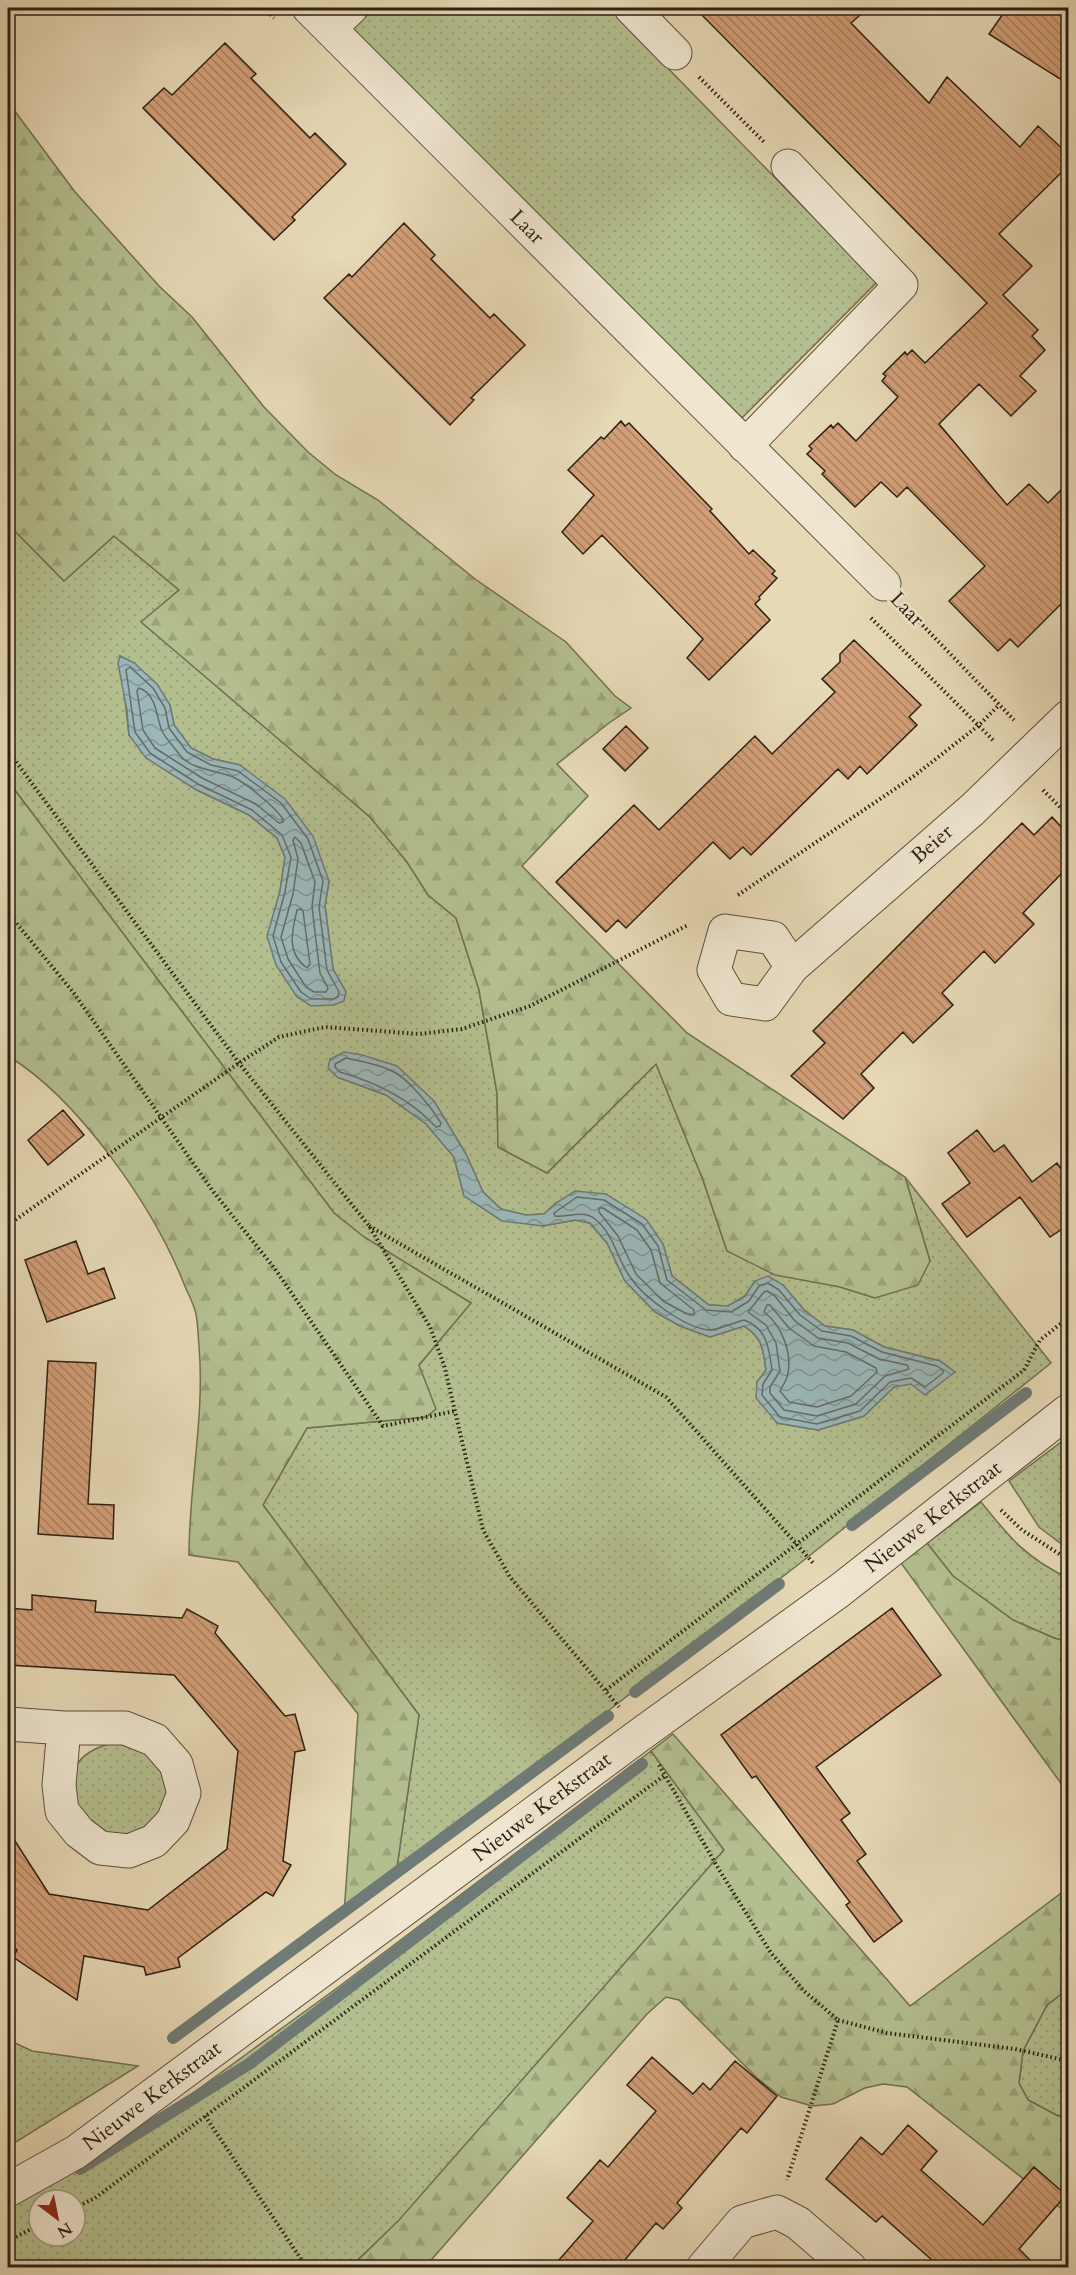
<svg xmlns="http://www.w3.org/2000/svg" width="1076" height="2275" viewBox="0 0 1076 2275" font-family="Cardo,serif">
  <defs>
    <pattern id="grass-dots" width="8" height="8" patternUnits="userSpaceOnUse" patternTransform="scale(1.5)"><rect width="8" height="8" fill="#b4bf8f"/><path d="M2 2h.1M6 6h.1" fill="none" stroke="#9ba47a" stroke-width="1.8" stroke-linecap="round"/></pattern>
    <pattern id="forest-firs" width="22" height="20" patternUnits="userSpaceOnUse" patternTransform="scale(1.5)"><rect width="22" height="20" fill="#b4bf8f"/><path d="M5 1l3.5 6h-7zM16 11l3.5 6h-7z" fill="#9ba47a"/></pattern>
    <pattern id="water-waves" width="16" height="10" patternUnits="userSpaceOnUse" patternTransform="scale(1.5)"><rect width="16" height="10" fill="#9bb7b9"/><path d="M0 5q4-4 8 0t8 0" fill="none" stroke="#7f9495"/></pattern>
    <pattern id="building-back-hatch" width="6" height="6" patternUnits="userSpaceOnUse" patternTransform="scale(1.5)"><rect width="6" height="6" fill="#d39f78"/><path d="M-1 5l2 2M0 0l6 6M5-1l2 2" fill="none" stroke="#ab8161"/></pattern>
  </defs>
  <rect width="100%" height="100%" fill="#e7d9b6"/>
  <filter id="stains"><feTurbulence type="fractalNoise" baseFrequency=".00333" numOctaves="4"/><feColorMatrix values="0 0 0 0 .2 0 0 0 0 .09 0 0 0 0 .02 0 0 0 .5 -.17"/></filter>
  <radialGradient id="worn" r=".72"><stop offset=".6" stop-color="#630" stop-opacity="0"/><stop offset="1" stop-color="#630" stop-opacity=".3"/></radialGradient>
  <path fill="url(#grass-dots)" stroke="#707051" stroke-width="1.5" fill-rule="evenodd" d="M375 8H609L877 282 742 418 351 30Z
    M8 524 64 581 114 536 179 590 142 622 370 817 407 862 428 895 456 918 479 990 497 1093 498 1147 547 1173 656 1064 703 1180 727 1251 875 1298 930 1261 905 1177 1051 1363 799 1564 396 1874 419 1715 263 1505 307 1428 426 1417 419 1365 471 1303 364 1237 334 1213 8 781ZM120 656 134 663 170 705 174 725 191 748 213 759 240 765 329 881 325 906 333 969 346 992 280 891 285 857 277 838 249 815 195 789 129 735ZM337 1077 434 1101 466 1154 483 1192 501 1209 526 1215 544 1214 556 1203 663 1244 672 1276 709 1305 728 1306 745 1296 755 1281 783 1285 804 1310 825 1326 853 1330 884 1347 940 1361 955 1372 894 1387 864 1416 818 1430 777 1423 757 1382 766 1370C763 1349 763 1339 744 1326L710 1337 680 1326 655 1312 625 1281 607 1243 590 1223 575 1220 543 1226 464 1196 454 1157 426 1124 386 1095Z
    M1068 1437V1549L1039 1527 1009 1481Z
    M981 1502C1010 1538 1026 1558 1068 1578V1642L1054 1638 1013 1620 953 1576 927 1543Z
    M127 1741 158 1755 173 1802 125 1844 80 1824C78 1809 73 1792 74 1777 74 1752 108 1742 127 1741Z
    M651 1751 724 1850 399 2221 350 2267 147 2268 133 2261 114 2260 98 2267 8 2268V2206L68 2175 145 2128 337 1988ZM39 2200H75V2236H39Z
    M1068 1989V2117L1058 2116 1028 2100 1019 2083 1023 2051 1047 2005Z
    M15 2043 32 2051 138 2066 8 2147V2047Z"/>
  <path fill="url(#forest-firs)" stroke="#707051" stroke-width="1.5" d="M8 102 75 192 159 286 192 317 264 407 308 452 336 475 378 500 475 579 566 642 615 696 631 708 609 723 557 764 588 796 522 866 687 1033 905 1177 930 1261 918 1285 875 1298 840 1287 775 1275 727 1251 703 1180 656 1064 547 1173 498 1147 497 1093 479 990 456 918 428 895 407 862 370 817 141 622 179 590 114 536 64 581 8 524Z
    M8 781 334 1213 364 1237 471 1303 419 1365 436 1409 426 1417 307 1428 263 1505 419 1715 396 1874 344 1914 358 1714 238 1562 189 1555C189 1485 205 1416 199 1346 198 1335 198 1324 196 1314 194 1304 188 1294 184 1284 154 1208 79 1099 8 1056Z
    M927 1543 953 1576 1013 1620 1054 1638 1068 1642V1793L901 1563Z
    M673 1734 910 2006 1068 1888V1989L1047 2005 1023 2051 1019 2083 1028 2100 1058 2116 1068 2117V2214L907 2087 883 2084 865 2088 833 2104 812 2106 781 2097 757 2078 679 2000 666 1997 647 2014 425 2267 350 2268 399 2220 724 1850 651 1751Z
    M114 2260 133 2261 147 2267H98Z"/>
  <path fill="url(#water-waves)" stroke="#6f7b77" stroke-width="1.5" d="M120 656 134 663 157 684 170 705 174 725 191 748 213 759 240 765 285 799 313 836 329 881 325 906 333 969 346 992 344 1001 334 1005 311 1006 297 997 276 965 267 936 280 891 285 857 277 838 249 815 195 789 146 758 129 735 127 711 118 663Z
    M344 1052 362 1055 397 1066 434 1101 466 1154 483 1192 501 1209 526 1215 544 1214 556 1203 575 1191 606 1194 646 1219 663 1244 672 1276 709 1305 728 1306 745 1296 755 1281 768 1276 783 1285 804 1310 825 1326 853 1330 884 1347 940 1361 955 1372 925 1395 911 1384 894 1387 864 1416 818 1430 777 1423 756 1398 757 1382 766 1370C763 1349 763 1338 744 1326L710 1337 680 1326 655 1312 625 1281 607 1243 590 1223 575 1220 543 1226 502 1221 464 1196 454 1157 426 1124 386 1095 337 1077 328 1068 330 1059Z"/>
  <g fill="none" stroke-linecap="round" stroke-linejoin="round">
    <path stroke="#646c66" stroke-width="1.5" d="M130 667 153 688 165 708 169 728 187 752 211 765 238 771 281 803 308 839 323 881 319 907 327 970 339 992 338 997 333 999H311L301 992 281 962 273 936 285 892 291 857 282 835 252 810 198 784 150 753 135 732 126 670Z
      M139 688C157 694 156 717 162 731 166 739 174 747 179 754 191 770 215 770 233 777 246 783 275 807 283 819V822L279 823 256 804 202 778 155 748 143 730 137 691Z
      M295 837 301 843 315 882 312 906 316 941 320 973 328 988 326 992H314L306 987 288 959 281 937 293 894 298 859 293 840Z
      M301 909 303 911 310 964 307 968C286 953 292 931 297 910Z
      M346 1058C361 1061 378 1064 392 1071 409 1079 431 1107 441 1123L440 1126 436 1127C411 1100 375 1082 340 1072L335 1067V1064Z
      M577 1197 604 1200 642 1224 658 1246 667 1280 706 1310 731 1312 749 1301 759 1286 768 1283 779 1290 800 1315 822 1331 851 1336 882 1352 937 1366 943 1370V1373L925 1387 911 1378 890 1382 860 1411 817 1424 780 1417 762 1395 763 1384 772 1370C769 1348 767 1328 744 1320 735 1322 716 1331 709 1330 685 1328 643 1297 630 1277 617 1259 614 1234 595 1219 583 1209 567 1218 555 1216L554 1213Z
      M599 1208H603L637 1230 651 1250 660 1283 694 1310V1315L685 1313 663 1301 636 1274 618 1236 599 1212Z
      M767 1291 774 1295 795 1321 818 1338 848 1343 879 1359 907 1365 909 1369 885 1376 856 1404 817 1416 784 1410 770 1393V1387L780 1371 776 1343 766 1325 748 1312 764 1292Z
      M767 1305H770L789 1328 814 1346 846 1352 876 1368 877 1372 851 1396 817 1407 789 1402 780 1391C783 1385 787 1380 788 1373 792 1351 781 1325 764 1312Z"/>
    <path stroke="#6f7b77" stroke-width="12" d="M852 1525 1026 1393
      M635 1692 779 1584
      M173 2038 608 1716
      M80 2169 249 2064 642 1764"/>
  </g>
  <path fill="url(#building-back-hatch)" stroke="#2c2013" stroke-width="1.5" d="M695 8H868L851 23 929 103 947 77 1020 147 1038 126 1068 154V166L999 234 1032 266 1003 295 1038 330 1032 336 1045 350 1020 376 1036 391 1011 416 979 384 939 424 1007 505 1029 484 1048 503 1068 483V597L1018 647 1010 639 998 651 949 601 985 566 907 487 897 497 881 482 855 507 822 474 825 471 807 454 812 449 809 446 831 425 833 428 838 423 856 441 898 397 882 381 886 376 883 374 905 352 907 355 912 350 925 363 987 303Z
    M1007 8H1068V84L989 34Z
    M225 43 256 74 251 78 310 138 315 133 346 164 292 217 295 220 274 240 143 108 164 88 172 95Z
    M404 223 435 255 431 259 490 318 494 314 525 345 471 398 474 400 450 425 324 298 349 274 352 277Z
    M621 421 625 426 629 423 712 509 710 511 749 554 753 550 775 571 772 574 777 578 759 597 760 599 755 604 770 620 709 680 687 658 703 639 602 535 583 554 562 532 594 495 568 470 601 437 604 439Z
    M854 640 921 705 909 717 917 725 867 774 860 766 848 779 838 769 751 855 743 847 730 859 713 842 626 928 618 920 606 932 556 882 634 805 659 830 755 736 772 754 835 692 822 679 840 662V654Z
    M626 726 648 748 625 771 603 749Z
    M1052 817 1068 834V867L1023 913 1034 924 995 963 984 951 942 993 953 1005 913 1043 903 1032 861 1074 874 1088 843 1119 791 1076 825 1043 813 1031 927 917 1022 823 1034 835Z
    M63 1110 84 1135 48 1165 28 1140Z
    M977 1130 994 1152 1004 1145 1032 1182 1057 1163 1068 1178V1225L1050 1237 1020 1197 967 1237 942 1204 970 1183 948 1153Z
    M76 1241 88 1274 104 1268 115 1298 47 1322 25 1260Z
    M48 1361 96 1363 88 1504 114 1505 113 1539 38 1534Z
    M32 1595 96 1601 95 1612 182 1618 187 1609 218 1626 215 1633 285 1716 295 1714 305 1750 295 1752 283 1861 291 1865 273 1896 266 1892 178 1958 180 1967 146 1975 144 1967 84 1956 77 2000 13 1957 17 1950 8 1943V1830L49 1894 148 1910 227 1849 238 1751 174 1675 8 1665V1608L32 1610Z
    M892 1608 941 1675 816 1767 850 1813 841 1820 866 1854 857 1861 902 1921 874 1942 846 1905 850 1902 807 1845 756 1776 752 1778 721 1735Z
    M652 2057 693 2094 703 2083 710 2090 735 2061 777 2096 747 2133 741 2128 677 2203 682 2208 663 2229 656 2223 618 2268H552L593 2221 567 2198 600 2160 608 2167 656 2111 627 2085Z
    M908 2125 937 2151 921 2170 983 2225 1034 2167 1066 2195 1019 2249 1038 2268H941L882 2216 876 2222 826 2179 861 2137 882 2155Z"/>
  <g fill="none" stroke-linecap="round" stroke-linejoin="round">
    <defs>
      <path id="street" d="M309 8 884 584
        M631 8 675 53
        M330 28 351 8
        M745 446 901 285 788 166
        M792 967 773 938 725 931 714 970 731 999 765 1004 792 967 973 809 1068 717
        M8 1724 64 1728
        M64 1728H125L155 1740 176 1764 184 1793 173 1821 154 1841 129 1851 100 1848 79 1832 62 1811 59 1785Z
        M8 2190 76 2152 641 1734 839 1591 1068 1411
        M703 2268 742 2222 777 2212 798 2223 850 2268"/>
    </defs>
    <use href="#street" stroke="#5b4e3c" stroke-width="35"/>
    <path stroke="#2c2013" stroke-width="4" stroke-dasharray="1.5 3" stroke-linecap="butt" d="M264 8 274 18
      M699 77 764 142
      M907 609 1014 720
      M871 618 993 740
      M8 751 239 1063 369 1226 430 1327 444 1365 483 1530 510 1577 619 1707
      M1043 790 1068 815
      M738 895 914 776 978 726 999 705
      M8 913 73 992 212 1190 275 1269 383 1426 455 1411
      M8 1225 239 1063 279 1037 325 1027 419 1034 462 1029 530 1006 688 925
      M369 1226 666 1397 814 1564
      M1001 1510 1022 1530 1064 1557 1068 1558
      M606 1690 1024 1370 1040 1340 1068 1318
      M659 1765 718 1868 771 1953 804 1991 838 2020 787 2180
      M838 2020 887 2033 1015 2049 1068 2061
      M205 2116 307 2268
      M75 2208 95 2198 665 1775
      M8 2241 39 2225"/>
    <use href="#street" stroke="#efe6d0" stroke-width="33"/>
  </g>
  <g text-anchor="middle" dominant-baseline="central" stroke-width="5" stroke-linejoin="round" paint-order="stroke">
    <g font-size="21" fill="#2c2013" stroke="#efe6d0">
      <text transform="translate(527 227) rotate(45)">Laar</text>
      <text transform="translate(907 609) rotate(46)">Laar</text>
      <text transform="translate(932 844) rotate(-41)">Beier</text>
      <text transform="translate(933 1517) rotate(-38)">Nieuwe Kerkstraat</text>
      <text transform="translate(542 1807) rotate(-37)">Nieuwe Kerkstraat</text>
      <text transform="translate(152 2096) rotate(-37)">Nieuwe Kerkstraat</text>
    </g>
  </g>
  <rect width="1076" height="2275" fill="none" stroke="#e7d9b6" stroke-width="30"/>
  <rect x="9" y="9" width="1058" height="2257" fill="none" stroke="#2c2013" stroke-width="3"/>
  <rect x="15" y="15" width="1046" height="2245" fill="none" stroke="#2c2013" stroke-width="1.5"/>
  <g transform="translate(57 2218) rotate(148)"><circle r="28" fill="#efe6d0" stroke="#a19784" stroke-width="1.5"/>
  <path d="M0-4.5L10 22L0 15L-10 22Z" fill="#8f2418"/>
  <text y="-9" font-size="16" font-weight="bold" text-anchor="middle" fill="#2c2013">N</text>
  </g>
  <rect width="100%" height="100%" filter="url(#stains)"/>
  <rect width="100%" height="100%" fill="url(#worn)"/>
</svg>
